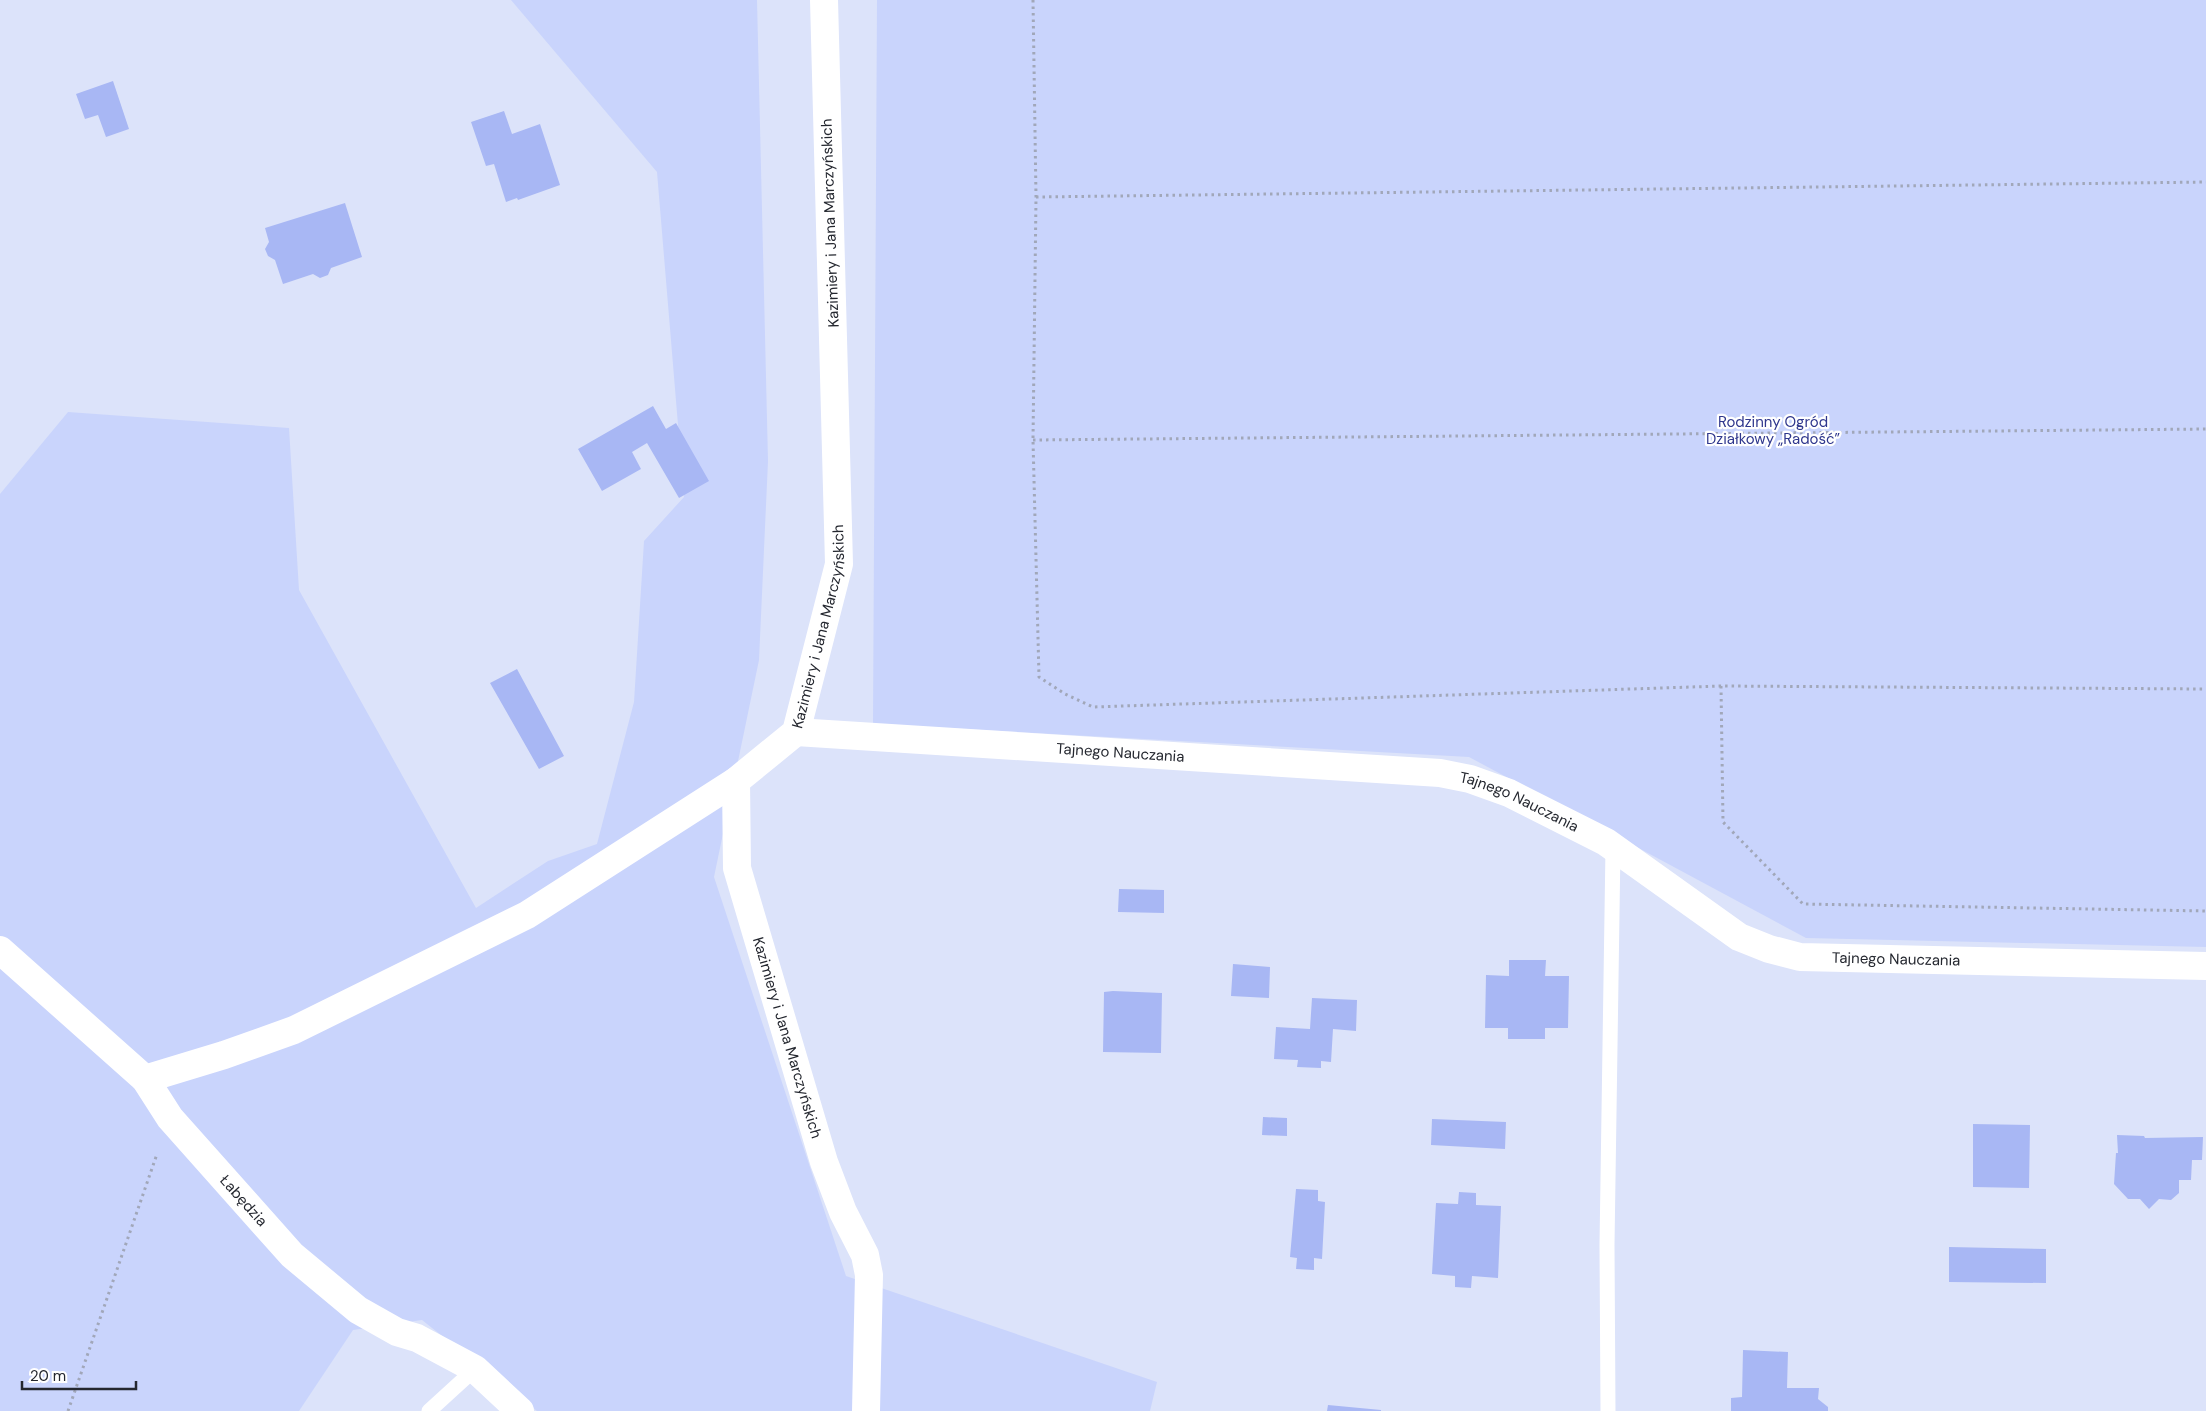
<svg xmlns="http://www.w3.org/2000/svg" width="2206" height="1411" viewBox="0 0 2206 1411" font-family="'DM Sans',sans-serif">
  <rect width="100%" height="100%" fill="#dce3fa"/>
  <path fill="#c9d4fc" d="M511 0H757L768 461 759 660 714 877 846 1276 1157 1382 1150 1411H537L422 1320 353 1330 299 1411H0V494L68 412 289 428 299 590 476 908 548 861 597 844 634 702 644 541 684 497 657 172Z
    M877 0H2206V947L1806 938 1469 757 873 724Z"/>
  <path fill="#a8b7f4" d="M113 81 129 129 106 137 98 115 85 119 76 94Z
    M504 111 512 134 540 124 560 185 518 200 517 198 506 202 494 164 486 166 471 122Z
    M345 203 362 257 331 268 328 275 320 278 313 274 283 284 275 260 268 256 265 249 269 242 265 228Z
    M653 406 666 429 676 423 709 481 679 498 647 443 632 452 641 469 602 491 578 449Z
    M517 669 564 756 539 769 490 683Z
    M1119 889 1164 890V913L1118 912Z
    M1509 960H1546L1545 976H1569L1568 1028H1545V1039H1508V1028H1485L1486 975 1509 976Z
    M1233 964 1270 967 1269 998 1231 996Z
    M1113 991 1162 993 1161 1053 1103 1052 1104 992Z
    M1312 998 1357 1000 1356 1031 1333 1029 1331 1062 1321 1061V1068L1297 1067 1298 1060 1274 1059 1276 1027 1310 1029Z
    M1263 1117 1287 1118V1136L1262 1135Z
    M1432 1119 1506 1122 1505 1149 1431 1145Z
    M1973 1124 2030 1125 2029 1188 1973 1187Z
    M2117 1135 2144 1136 2145 1138 2203 1137 2202 1160H2192L2191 1180H2179V1193L2171 1200 2159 1199 2149 1209 2140 1199H2128L2114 1184 2116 1153H2118Z
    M1296 1189 1318 1190V1201L1325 1202 1322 1259 1314 1258V1270L1296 1269 1297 1258 1290 1257Z
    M1459 1192 1476 1193V1205L1501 1206 1498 1278 1472 1276 1471 1288 1455 1287V1276L1432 1274 1436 1203 1458 1204Z
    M1949 1247 2046 1249V1283L1949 1282Z
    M1743 1350 1788 1352 1787 1388H1819L1818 1399 1828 1407V1411H1731V1398L1742 1397Z
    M1328 1405 1381 1410V1411H1327Z"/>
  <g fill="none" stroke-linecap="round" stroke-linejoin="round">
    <path stroke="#a1a7b9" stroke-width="3" stroke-dasharray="2.5 4" stroke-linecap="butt" d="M1033 0 1036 197 1033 440 1039 677 1065 694 1093 707 1721 686 2206 689
      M1036 197 2206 182
      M1033 440 2206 429
      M1721 686 1723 822 1803 904 2206 911
      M68 1411 157 1154"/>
    <path stroke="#fff" stroke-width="15" d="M429 1411 475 1369
      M1608 1411 1607 1245 1613 847"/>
    <g stroke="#fff" stroke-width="28">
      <path id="s1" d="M796 732 1440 773 1470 779 1509 793 1606 842 1739 937 1769 949 1800 957 2206 966"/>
      <path id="s2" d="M736 781 737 868 824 1162 843 1212 865 1255 869 1275 866 1411"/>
      <path id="s3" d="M0 950 145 1079 170 1118 292 1255 358 1310 397 1332 417 1338 475 1369 520 1411"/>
      <path id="s4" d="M145 1079 224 1055 294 1030 527 915 736 781 796 732 839 564 824 0"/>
    </g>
  </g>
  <g text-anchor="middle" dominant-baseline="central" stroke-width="4.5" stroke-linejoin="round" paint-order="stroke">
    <g font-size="15" fill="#24272f" stroke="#fff">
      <text transform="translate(830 223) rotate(-92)">Kazimiery i Jana Marczyńskich</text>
      <text stroke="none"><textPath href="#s4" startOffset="851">Kazimiery i Jana Marczyńskich</textPath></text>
      <text stroke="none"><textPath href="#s1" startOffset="325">Tajnego Nauczania</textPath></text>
      <text stroke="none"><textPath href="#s1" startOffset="730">Tajnego Nauczania</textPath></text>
      <text stroke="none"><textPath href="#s1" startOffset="1150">Tajnego Nauczania</textPath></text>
      <text stroke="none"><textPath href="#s2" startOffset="264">Kazimiery i Jana Marczyńskich</textPath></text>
      <text stroke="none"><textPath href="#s3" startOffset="351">Łabędzia</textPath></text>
    </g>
    <g font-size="15" fill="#2f378d" stroke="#fff">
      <text x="1773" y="422">Rodzinny Ogród<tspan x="1773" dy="17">Działkowy „Radość”</tspan></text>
    </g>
  </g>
  <path d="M22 1381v8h114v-8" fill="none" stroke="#24272f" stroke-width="2.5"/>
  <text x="30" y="1381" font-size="15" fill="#24272f" stroke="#ffffff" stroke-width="4" paint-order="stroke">20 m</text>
</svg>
